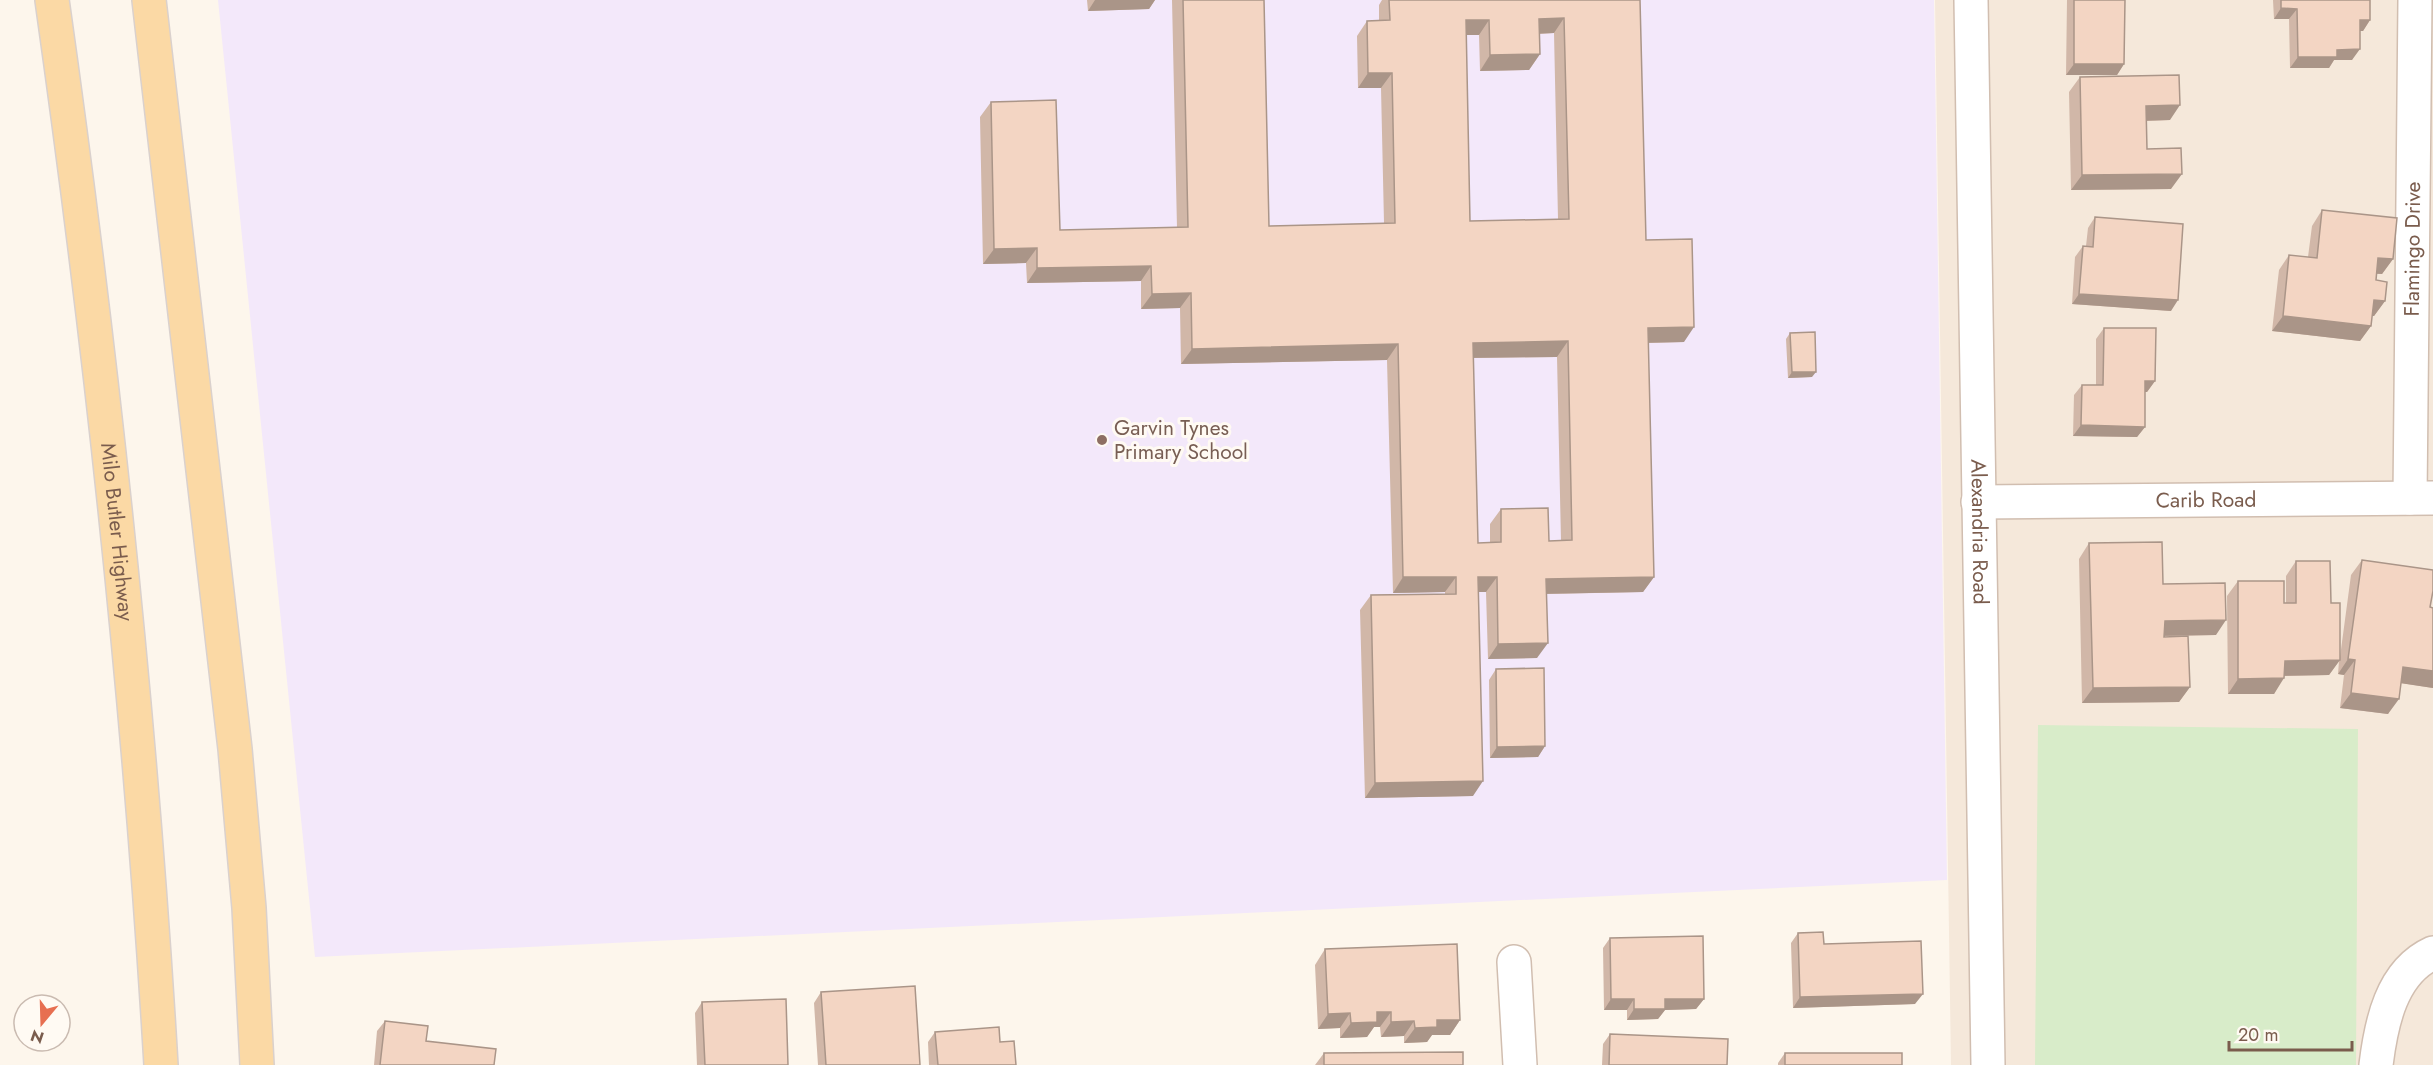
<svg xmlns="http://www.w3.org/2000/svg" width="2433" height="1065" viewBox="0 0 2433 1065" font-family="Jost,sans-serif">
  <rect width="100%" height="100%" fill="#fdf6ec"/>
  <path fill="#f5e8da" d="M1935 0H2433V1065H1951Z"/>
  <path fill="#f3e8fa" d="M218 0H1934L1947 880 315 957Z"/>
  <path fill="#d8ecc9" d="M2038 725 2358 729 2356 1065H2035Z"/>
  <g fill="none" stroke-linecap="round" stroke-linejoin="round">
    <defs>
      <g id="minor">
        <path id="s1" d="M1971 0 1988 1065"/>
        <path id="s2" d="M2410 498 2415 0"/>
        <path id="s3" d="M1978 502 2433 498"/>
        <path d="M1514 962 1520 1065"/>
        <path d="M2376 1065C2381 1024 2391 972 2433 953"/>
      </g>
      <g id="major">
        <path id="s4" d="M52 0C102 354 140 708 161 1065"/>
        <path d="M149 0 235 749 249 908 257 1065"/>
      </g>
    </defs>
    <use href="#minor" stroke="#d1beb0" stroke-width="36"/>
    <use href="#major" stroke="#dad1cd" stroke-width="36"/>
    <use href="#minor" stroke="#fff" stroke-width="33"/>
    <use href="#major" stroke="#fbd9a5" stroke-width="33"/>
  </g>
  <path fill="#d1b7a8" fill-rule="evenodd" d="M1087 0H1155L1149 9 1088 11Z
    M1172 0H1264L1269 226 1384 223 1381 88H1358L1357 36 1367 21H1379V5L1382 0H1640L1646 240 1684 342 1648 343 1654 577 1643 592 1547 594 1537 658 1488 659 1486 592H1479L1473 796 1365 798 1360 610 1371 595 1445 594V592L1393 593 1387 360 1181 364 1180 308 1141 309V281L1027 283 1026 263 983 264 980 117 991 102 1060 230 1177 228ZM1554 33 1558 219 1470 221 1466 35H1479L1480 71 1529 70 1540 54 1539 34ZM1557 357 1561 541H1549L1501 509 1490 524V543H1478L1473 358Z
    M2067 0H2125L2124 64 2117 75H2066Z
    M2273 0H2370V20L2363 31H2360L2352 60H2334L2329 68H2290L2289 19H2274Z
    M2080 77 2170 120 2147 121V149L2171 189 2071 190 2069 92Z
    M2322 210 2393 259 2382 274H2377L2376 280 2385 301 2374 316H2372L2371 326 2360 341 2272 331 2279 270 2289 255 2308 257 2312 226Z
    M2095 217 2171 311 2072 304 2075 257 2083 246H2086L2088 228Z
    M2104 328 2155 381 2147 392H2145V427L2137 437 2073 436 2074 395 2082 385H2096V339Z
    M1790 333 1812 377 1788 378 1786 339Z
    M2089 543 2163 584 2216 635 2164 636 2190 687 2179 702 2082 703 2079 559Z
    M2362 560 2430 607 2433 608V688L2401 683 2388 714 2340 708 2344 675 2338 674 2339 661 2329 675 2284 676 2274 694H2228L2227 596 2238 581 2284 603H2286V576L2296 561 2331 603 2340 657 2351 575Z
    M1496 669 1545 746 1538 757 1490 758 1489 680Z
    M1798 933 1824 944 1915 1004 1793 1008 1791 943Z
    M1610 938 1704 999 1696 1009 1665 1010 1658 1019 1627 1020V1010H1604L1603 948Z
    M1325 949 1460 1020 1450 1035H1432L1427 1042 1404 1043V1036L1381 1037 1380 1027H1374L1367 1037 1340 1038V1028L1318 1029 1315 965Z
    M821 992 920 1065H818L814 1003Z
    M702 1002 788 1065H697L695 1013Z
    M385 1021 426 1041 494 1065H374L377 1031Z
    M935 1032 1000 1042 1016 1065H929L928 1042Z
    M1610 1034 1727 1065H1602L1603 1044Z
    M1324 1053 1463 1065H1315Z
    M1785 1053 1902 1065H1778V1063Z"/>
  <path fill="#aa9588" d="M1095 0H1155L1149 9 1088 11Z
    M2281 8 2297 9 2289 19H2274Z
    M1564 18 1554 33 1529 34 1539 19Z
    M1466 20H1489L1479 35H1455Z
    M2360 20H2370L2363 31H2352Z
    M2360 49 2352 60H2334L2329 68H2290L2298 57 2337 50Z
    M1540 54 1529 70 1480 71 1490 55Z
    M2074 64H2124L2117 75H2066Z
    M1368 73H1392L1381 88H1358Z
    M2180 105 2170 120 2136 121 2146 106Z
    M2182 174 2171 189 2071 190 2082 175Z
    M1037 248 1026 263 983 264 994 249Z
    M2378 258 2393 259 2382 274 2368 273Z
    M1151 266 1141 281 1027 283 1037 268Z
    M1191 293 1180 308 1141 309 1152 294Z
    M2079 294 2178 300 2171 311 2072 304Z
    M2374 300 2385 301 2374 316 2363 315Z
    M2283 316 2371 326 2360 341 2272 331Z
    M1694 327 1684 342 1637 343 1648 328Z
    M1568 341 1557 357 1462 358 1473 343Z
    M1398 344 1387 360 1181 364 1192 349Z
    M1792 372H1816L1812 377 1788 378Z
    M2145 381H2155L2147 392H2138Z
    M2081 425 2145 427 2137 437 2073 436Z
    M1403 577H1456L1445 592 1393 593Z
    M1478 577H1497L1486 592H1468Z
    M1654 577 1643 592 1536 594 1546 579Z
    M2226 620 2216 635 2154 636 2165 621Z
    M1548 643 1537 658 1488 659 1498 644Z
    M2348 659 2355 660 2344 675 2338 674Z
    M2340 660 2329 675 2274 676 2285 661Z
    M2403 667 2433 671V688L2393 682Z
    M2284 678 2274 694H2228L2238 679Z
    M2190 687 2179 702 2082 703 2093 688Z
    M2351 693 2399 699 2388 714 2340 708Z
    M1545 746 1538 757 1490 758 1497 747Z
    M1483 781 1473 796 1365 798 1375 783Z
    M1923 994 1915 1004 1793 1008 1800 997Z
    M1611 999H1634L1627 1010H1604Z
    M1665 999H1704L1696 1009 1665 1010 1658 1019 1627 1020 1634 1009Z
    M1377 1012H1391L1380 1027H1374L1367 1037 1340 1038 1351 1023Z
    M1350 1013 1340 1028 1318 1029 1328 1014Z
    M1437 1020H1460L1450 1035H1432L1427 1042 1404 1043 1415 1028Z
    M1414 1021 1404 1036 1381 1037 1391 1022Z"/>
  <path fill="#f3d5c3" stroke="#aa9588" stroke-width="1.5" fill-rule="evenodd" d="M1183 0H1264L1269 226 1395 223 1392 73H1368L1367 21 1390 20 1389 0H1640L1646 240 1692 239 1694 327 1648 328 1654 577 1546 579 1548 643 1498 644 1497 577H1478L1483 781 1375 783 1371 595 1456 594V577H1403L1398 344 1192 349 1191 293 1152 294 1151 266 1037 268V248L994 249 991 102 1056 100 1060 230 1188 227ZM1564 18 1569 219 1470 221 1466 20H1489L1490 55 1540 54 1539 19ZM1568 341 1572 540 1549 541 1548 508 1501 509V542L1478 543 1473 343Z
    M2074 0H2125L2124 64H2074Z
    M2281 0H2370V20H2360V49L2337 50V57H2298L2297 9 2281 8Z
    M2179 75 2180 105 2146 106 2147 149 2181 148 2182 174 2082 175 2080 77Z
    M2322 210 2397 218 2393 259 2378 258 2376 280 2387 282 2385 301 2374 300 2371 326 2283 316 2289 255 2317 258Z
    M2095 217 2183 224 2178 300 2079 294 2083 246 2093 247Z
    M2104 328H2156L2155 381H2145V427L2081 425 2082 385H2103Z
    M1815 332 1816 372H1792L1790 333Z
    M2162 542 2163 584 2225 583 2226 620 2165 621 2164 637 2188 636 2190 687 2093 688 2089 543Z
    M2362 560 2433 570V591L2430 607 2433 608V671L2403 667 2399 699 2351 693 2355 660 2348 659Z
    M2296 561H2330L2331 603H2340V660L2285 661 2284 678 2238 679V581H2284V603H2296Z
    M1544 668 1545 746 1497 747 1496 669Z
    M1823 932 1824 944 1921 941 1923 994 1800 997 1798 933Z
    M1703 936 1704 999H1665V1009H1634V999H1611L1610 938Z
    M1457 944 1460 1020H1437V1027L1415 1028 1414 1021 1391 1022V1012H1377V1022L1351 1023 1350 1013 1328 1014 1325 949Z
    M915 986 920 1065H826L821 992Z
    M786 999 788 1065H705L702 1002Z
    M385 1021 428 1026 426 1041 496 1049 494 1065H380Z
    M999 1027 1000 1042 1014 1041 1016 1065H938L935 1032Z
    M1610 1034 1728 1039 1727 1065H1609Z
    M1463 1052V1065H1324V1053Z
    M1785 1053H1902V1065H1785Z"/>
  <circle fill="#8d6e63" stroke="#fffaf3" stroke-width="2" cx="1102" cy="440" r="6"/>
  <g text-anchor="middle" dominant-baseline="central" stroke-width="6" stroke-linejoin="round" paint-order="stroke">
    <g font-size="21" fill="#7a5c4d" stroke="#fffaf3">
      <text stroke="none"><textPath href="#s2" startOffset="249">Flamingo Drive</textPath></text>
      <text stroke="none"><textPath href="#s3" startOffset="228">Carib Road</textPath></text>
      <text stroke="none"><textPath href="#s4" startOffset="536">Milo Butler Highway</textPath></text>
      <text stroke="none"><textPath href="#s1" startOffset="532">Alexandria Road</textPath></text>
    </g>
    <g font-size="21" fill="#785e54" stroke="#fffaf3" text-anchor="start">
      <text x="1114" y="428">Garvin Tynes<tspan x="1114" dy="24">Primary School</tspan></text>
    </g>
  </g>
  <g transform="translate(42 1023) rotate(199)"><circle r="28" fill="#fffaf3" stroke="#cabbb1" stroke-width="1.5"/>
  <path d="M0-4.5L10 22L0 15L-10 22Z" fill="#e76f51"/>
  <text y="-9" font-size="16" font-weight="bold" text-anchor="middle" fill="#7a5c4d">N</text>
  </g>
  <path d="M2229 1041v9h123v-9" fill="none" stroke="#7a5c4d" stroke-width="3"/>
  <text x="2238" y="1041" font-size="18" fill="#7a5c4d" stroke="#fffaf3" stroke-width="4.5" paint-order="stroke">20 m</text>
</svg>
